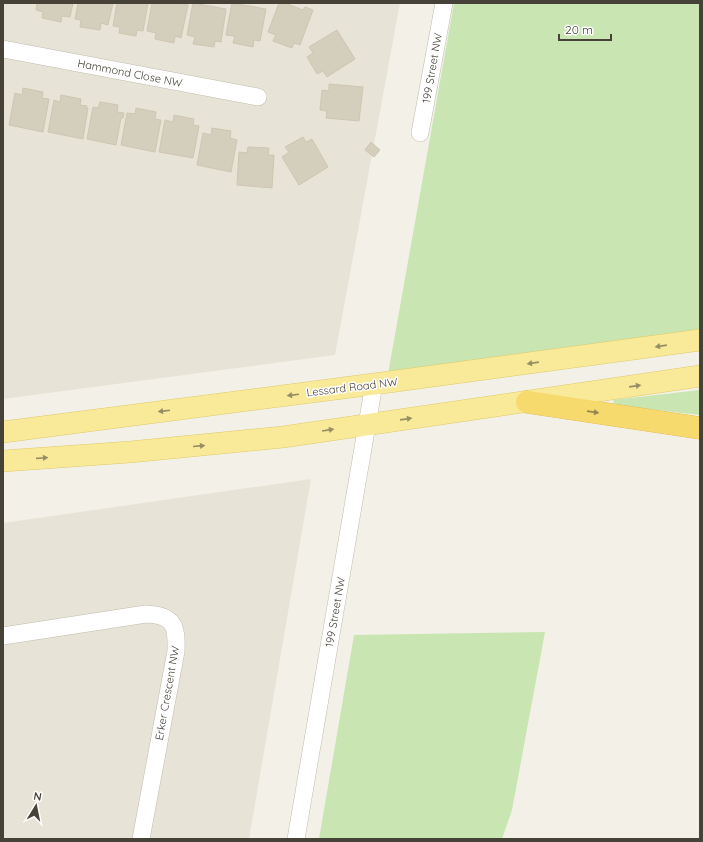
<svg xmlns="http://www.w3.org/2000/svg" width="703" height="842" viewBox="0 0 703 842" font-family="Quicksand,sans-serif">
  <rect width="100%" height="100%" fill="#f3f1e7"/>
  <path fill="#e7e3d6" d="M3 3H400L335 355 3 399Z
    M311 479 249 839H3V523Z"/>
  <path fill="#c8e5b2" d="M454 3H700V329L388 374Z
    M700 390V415L615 405 613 400Z
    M545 632 512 810 502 839H319L354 635Z"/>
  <path fill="#d4cebd" stroke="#cec6b1" d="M37 3H73L70 17 62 16 61 22 42 18 43 12 36 10Z
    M78 3H113L108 25 101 23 100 30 80 27 81 20 75 19Z
    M117 3H148L143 31 137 30 136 36 119 33 120 27 113 26Z
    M152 3H179L188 5 181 38 175 36 174 43 155 39 156 33 147 31Z
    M193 3 226 9 221 42 215 41 214 47 193 44 195 37 187 35Z
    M232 3 266 9 260 41 254 40 253 47 233 43 235 36 226 35Z
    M279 3H285L303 10 305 7 313 10 300 45 294 43 292 48 273 41 276 35 268 32Z
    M337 30 355 59 327 77 323 71 317 74 307 57 313 53 309 47Z
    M329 84 363 87 359 121 326 118 327 111 320 110 322 90 329 91Z
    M23 88 43 92 42 98 49 99 43 132 9 125 15 93 22 95Z
    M61 95 81 99 80 105 87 106 86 108H88L83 139 48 132 54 100 60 102Z
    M100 102 118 105 117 112 124 113 123 118H121L116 145 87 139 93 107 98 108Z
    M136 108 156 112 155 119 161 120 155 152 121 145 127 113 135 114Z
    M174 115 194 119 193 125 199 126 193 158 159 152 165 120 173 122Z
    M212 128 231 131 230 138 237 140 231 172 197 165 203 133 211 135Z
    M303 137 306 142 312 139 328 167 299 185 282 157 289 152 285 147Z
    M371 142 380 150 374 157 365 150Z
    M248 147 269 148 268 155H274L272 188 237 185 239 152 247 153Z"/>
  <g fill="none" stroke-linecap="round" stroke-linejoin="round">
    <defs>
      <path id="minor" d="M3 49 258 97
        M420 133 444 3
        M3 636 146 614C174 615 177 626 176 651L141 839
        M296 839 374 384"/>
      <path id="major" d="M3 432 374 384 700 340
        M3 461 130 452 283 437 700 376"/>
      <path id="highway" d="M527 402 700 428"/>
    </defs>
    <use href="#minor" stroke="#c1bcad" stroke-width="18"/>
    <use href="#major" stroke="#dec96a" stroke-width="22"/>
    <use href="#highway" stroke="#d6b13e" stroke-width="23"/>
    <use href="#minor" stroke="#fff" stroke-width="17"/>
    <use href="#major" stroke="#f9ea9a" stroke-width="21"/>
    <use href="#highway" stroke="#f7da6e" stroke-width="22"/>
  </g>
  <defs><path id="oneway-solid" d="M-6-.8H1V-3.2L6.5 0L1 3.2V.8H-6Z"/></defs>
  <g fill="#978e64">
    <use href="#oneway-solid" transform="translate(661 346) rotate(172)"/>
    <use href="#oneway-solid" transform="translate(533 363) rotate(172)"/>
    <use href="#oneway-solid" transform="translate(635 386) rotate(-8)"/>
    <use href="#oneway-solid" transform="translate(293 395) rotate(173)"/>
    <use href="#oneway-solid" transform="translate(164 411) rotate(173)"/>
    <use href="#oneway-solid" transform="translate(406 419) rotate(-8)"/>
    <use href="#oneway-solid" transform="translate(328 430) rotate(-9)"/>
    <use href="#oneway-solid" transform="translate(199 446) rotate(-5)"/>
    <use href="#oneway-solid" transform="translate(42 458) rotate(-4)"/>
  </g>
  <use fill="#968650" href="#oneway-solid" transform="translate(593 412) rotate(8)"/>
  <g text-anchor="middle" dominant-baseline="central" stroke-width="3" stroke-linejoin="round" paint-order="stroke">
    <g font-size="11" fill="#464237" stroke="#fff">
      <text transform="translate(432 68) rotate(-80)">199 Street NW</text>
      <text transform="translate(130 73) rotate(11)">Hammond Close NW</text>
      <text transform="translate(352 387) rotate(-7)">Lessard Road NW</text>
      <text transform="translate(335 612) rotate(-80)">199 Street NW</text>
      <text transform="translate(167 693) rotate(-80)">Erker Crescent NW</text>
    </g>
  </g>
  <rect width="703" height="842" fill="none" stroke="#464237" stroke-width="8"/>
  <g transform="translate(36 806) rotate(10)" stroke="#ffffff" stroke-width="3" paint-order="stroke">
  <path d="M0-3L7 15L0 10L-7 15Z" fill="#464237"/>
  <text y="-6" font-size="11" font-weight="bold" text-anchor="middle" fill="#464237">N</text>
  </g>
  <path d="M559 34v6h52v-6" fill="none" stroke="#464237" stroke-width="2"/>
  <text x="565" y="34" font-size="12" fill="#464237" stroke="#ffffff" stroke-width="3" paint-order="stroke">20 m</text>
</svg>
